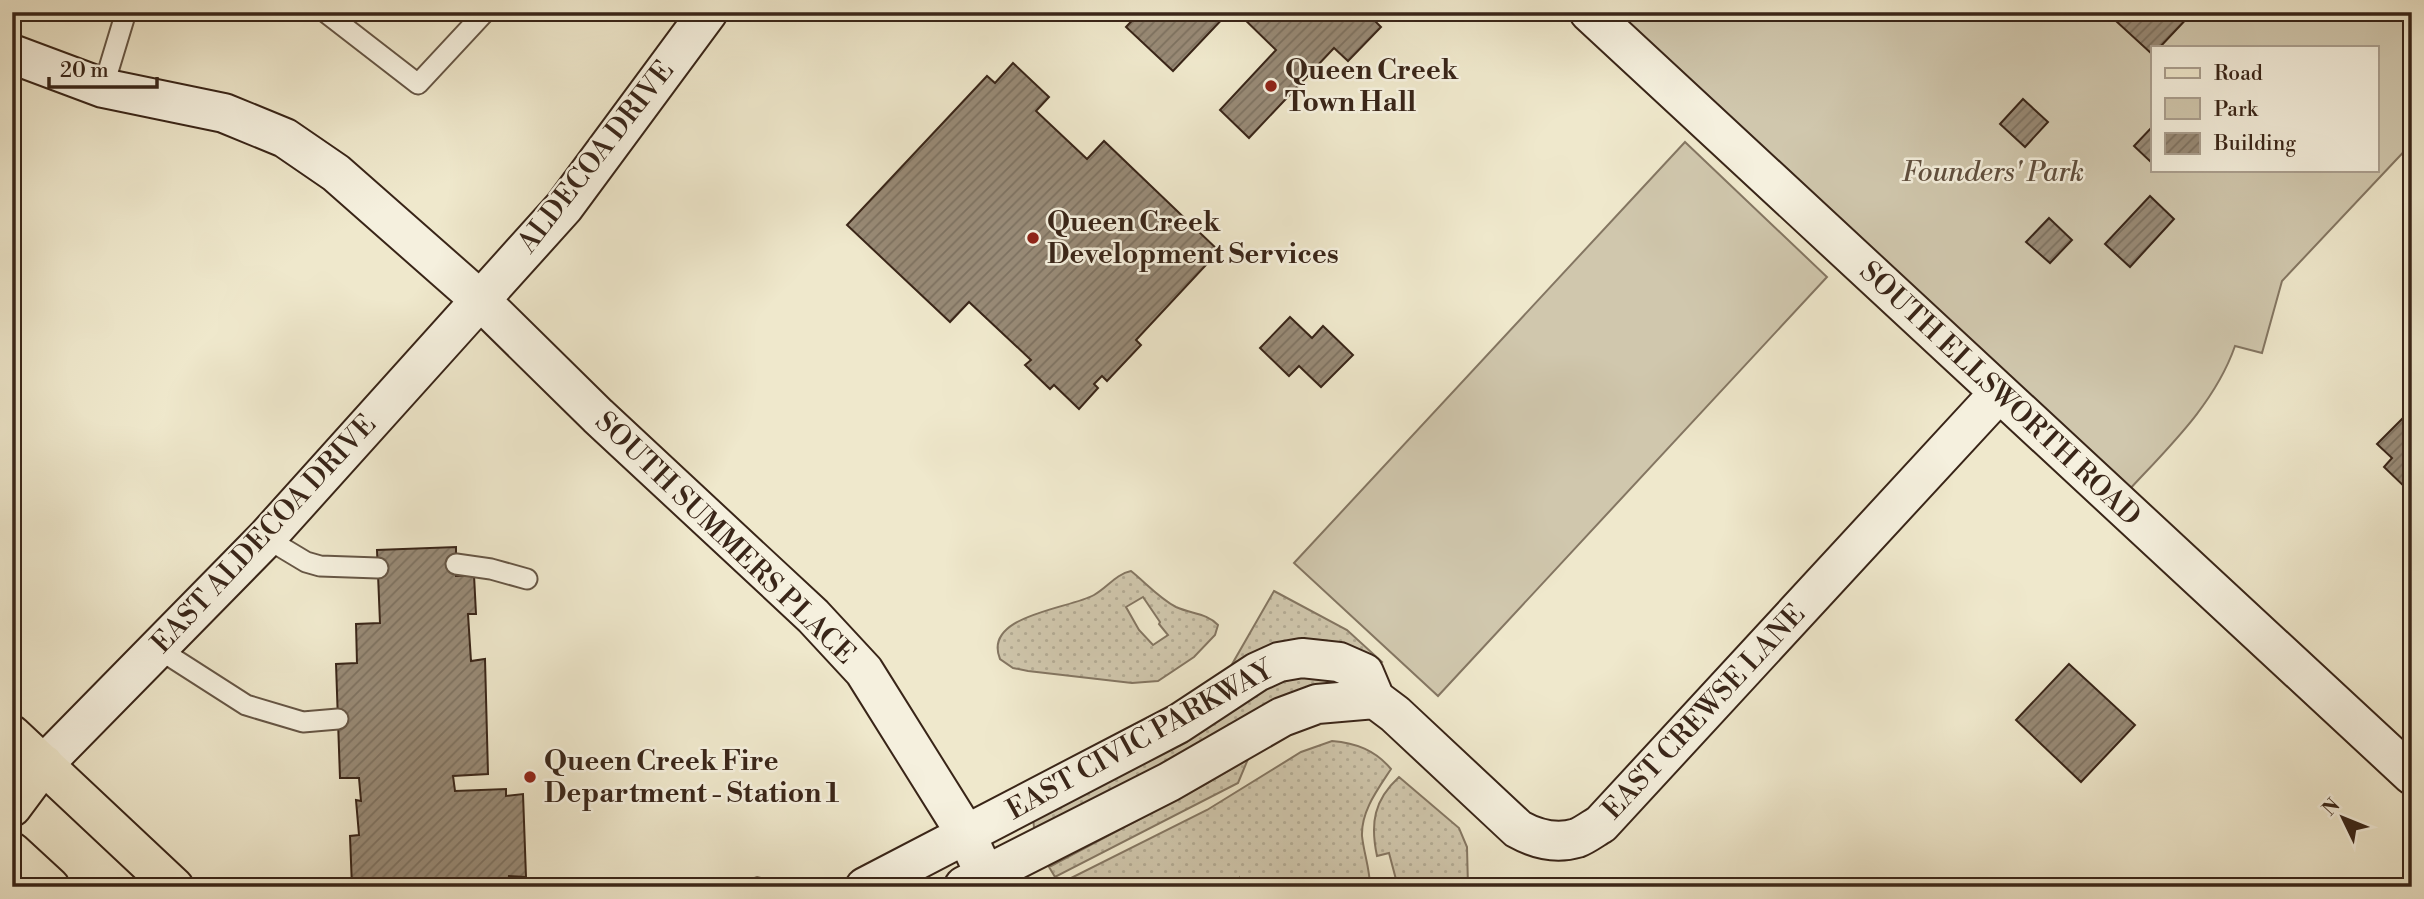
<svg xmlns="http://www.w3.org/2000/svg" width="2424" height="899" viewBox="0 0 2424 899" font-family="'Libre Bodoni',serif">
  <defs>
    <pattern id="grass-dots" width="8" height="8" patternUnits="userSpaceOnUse" patternTransform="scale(1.75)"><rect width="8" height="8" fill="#d0c7ad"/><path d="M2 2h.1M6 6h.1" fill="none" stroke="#b3ab94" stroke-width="1.8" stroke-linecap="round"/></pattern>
    <pattern id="building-hatch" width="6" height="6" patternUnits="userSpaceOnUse" patternTransform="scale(1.75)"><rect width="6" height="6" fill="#988a76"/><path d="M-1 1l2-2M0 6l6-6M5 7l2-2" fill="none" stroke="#7d7160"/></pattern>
  </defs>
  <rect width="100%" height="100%" fill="#efe8cc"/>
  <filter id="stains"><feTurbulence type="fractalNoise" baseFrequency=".00286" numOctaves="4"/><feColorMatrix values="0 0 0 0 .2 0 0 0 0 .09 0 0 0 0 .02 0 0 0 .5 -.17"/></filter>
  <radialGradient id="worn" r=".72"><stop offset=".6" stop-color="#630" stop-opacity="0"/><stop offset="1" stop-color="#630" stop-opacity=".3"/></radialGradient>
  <path fill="url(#grass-dots)" stroke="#847662" stroke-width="2" fill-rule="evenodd" d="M1131 571C1146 583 1159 598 1176 607 1191 614 1207 613 1218 625L1215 635 1194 657 1158 681 1132 683 1028 671 1013 668 1000 659C982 615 1069 609 1094 595 1107 588 1116 574 1131 571ZM1143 597 1160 622 1159 624 1168 635 1153 645 1139 630 1126 607Z
    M1274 591 1347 630 1382 662 1381 663C1357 650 1326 634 1298 642 1274 649 1250 663 1227 673Z
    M1304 675 1349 682 1252 717 1037 829 1034 827 1033 819 1270 686Z
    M1332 741C1356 743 1375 750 1391 769 1378 789 1361 811 1362 836 1364 854 1370 869 1370 887H1239V879L1234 887H1060L1059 884 1207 810 1301 752Z
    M1248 759 1238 783 1055 877 1049 867 1204 785Z
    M1399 777 1459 828 1467 847 1468 887H1398L1389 853 1377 856C1370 823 1374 800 1399 777Z
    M757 877 765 879 776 887H738L746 881Z"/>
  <path fill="#d0c7ad" stroke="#847662" stroke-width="2" fill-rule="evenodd" d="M1589 12H2412V143L2282 281 2262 353 2235 346C2213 409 2160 455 2117 503ZM2153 47H2377V170H2153Z
    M1685 142 1827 277 1438 696 1294 563Z"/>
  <path fill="url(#building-hatch)" stroke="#392518" stroke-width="2" d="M1140 12H1229L1173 71 1126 27Z
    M1237 12H1366L1381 27 1348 61 1334 48 1249 138 1220 110 1276 50Z
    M2126 12H2193L2160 47H2153V55L2117 22Z
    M1013 63 1049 97 1036 111 1087 159 1104 141 1219 251 1136 340 1141 345 1107 381 1102 376 1094 384 1098 388 1079 409 1054 385 1050 389 1025 365 1031 360 969 302 950 322 847 225 987 76 995 83Z
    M2023 99 2048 122 2025 147 2000 124Z
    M2153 126V164L2134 146Z
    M2150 196 2174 219 2130 267 2105 244Z
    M2049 218 2072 240 2050 263 2026 242Z
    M1290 317 1312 338 1323 326 1353 355 1321 387 1299 366 1289 376 1260 348Z
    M2412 409V494L2384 467 2392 458 2377 444Z
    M456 547V576L474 575 476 614H468L471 661 485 659 488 774 453 776 455 791 506 789V796L523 794 526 877 509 876 508 885 352 887 350 836 359 835 356 800 361 801 359 778H340L336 664 357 663 356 624 380 623 377 550Z
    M2069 664 2135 725 2081 782 2016 720Z"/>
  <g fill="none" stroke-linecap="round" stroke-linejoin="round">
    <defs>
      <path id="lane" d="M325 12 418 84 485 12
        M103 88 126 12
        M266 538 306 562 320 566 378 568
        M456 564 491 569 527 579
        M157 648 246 705 303 722 338 719"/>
      <path id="secondary" d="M1589 12 2412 775
        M12 54 103 88 224 113 285 138 336 173 479 299 598 416 813 616 864 671 966 834 985 875
        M1375 699 1395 714 1518 829C1536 839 1557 844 1577 838 1585 835 1594 828 1601 824L1999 393
        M44 764 266 538 564 207 708 12
        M964 886 1169 782 1282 717 1317 704 1375 699
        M865 887 1178 724 1257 672 1279 662 1302 658 1339 662 1364 673 1375 699"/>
      <path id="primary" d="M12 735 174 887
        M12 807 44 764
        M12 852 50 887"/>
    </defs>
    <use href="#lane" stroke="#665645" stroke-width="23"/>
    <use href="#secondary" stroke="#392518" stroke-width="42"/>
    <use href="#primary" stroke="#392518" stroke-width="42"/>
    <use href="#lane" stroke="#f5f0de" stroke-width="19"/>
    <use href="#secondary" stroke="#f5f0de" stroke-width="38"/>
    <use href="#primary" stroke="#efe8cc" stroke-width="38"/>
  </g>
  <g fill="#8f2418" stroke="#f5f0de" stroke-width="2.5">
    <circle cx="1271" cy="86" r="7"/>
    <circle cx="1033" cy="238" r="7"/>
    <circle cx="530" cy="777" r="7"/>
  </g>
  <g text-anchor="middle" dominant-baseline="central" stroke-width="5" stroke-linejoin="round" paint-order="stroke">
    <g font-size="28" font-weight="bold" fill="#392518" stroke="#f5f0de" text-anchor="start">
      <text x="1285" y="70">Queen Creek<tspan x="1285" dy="32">Town Hall</tspan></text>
      <text x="1047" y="222">Queen Creek<tspan x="1047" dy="32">Development Services</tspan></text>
      <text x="544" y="761">Queen Creek Fire<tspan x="544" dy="32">Department - Station 1</tspan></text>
    </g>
    <g font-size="28" fill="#392518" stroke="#f5f0de">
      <text transform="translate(596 157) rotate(-52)">ALDECOA DRIVE</text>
      <text transform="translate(2000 394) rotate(43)">SOUTH ELLSWORTH ROAD</text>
      <text transform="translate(264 534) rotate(-47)">EAST ALDECOA DRIVE</text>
      <text transform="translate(725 538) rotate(44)">SOUTH SUMMERS PLACE</text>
      <text transform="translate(1704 712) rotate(-47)">EAST CREWSE LANE</text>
      <text transform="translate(1140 740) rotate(-29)">EAST CIVIC PARKWAY</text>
    </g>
    <g font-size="28" font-style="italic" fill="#5f4e3d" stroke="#f5f0de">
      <text x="1993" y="172">Founders' Park</text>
    </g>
  </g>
  <rect width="2424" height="899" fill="none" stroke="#efe8cc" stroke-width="42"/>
  <rect x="14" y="14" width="2396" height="871" fill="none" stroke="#392518" stroke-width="3.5"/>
  <rect x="21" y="21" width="2382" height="857" fill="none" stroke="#392518" stroke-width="2"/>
  <rect x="2151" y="46" width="228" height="126" fill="#f5f0de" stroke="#aa9f8f" stroke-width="2"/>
  <rect x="2165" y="68" width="35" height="10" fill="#efe8cc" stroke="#aa9f8f" stroke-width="2"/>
  <text x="2214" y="80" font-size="21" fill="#392518">Road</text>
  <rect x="2165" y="98" width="35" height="21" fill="#d0c7ad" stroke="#aa9f8f" stroke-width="2"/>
  <text x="2214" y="116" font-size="21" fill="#392518">Park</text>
  <rect x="2165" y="133" width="35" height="21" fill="url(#building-hatch)" stroke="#aa9f8f" stroke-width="2"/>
  <text x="2214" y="150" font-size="21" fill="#392518">Building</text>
  <g transform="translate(2343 818) rotate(313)" stroke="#f5f0de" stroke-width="5" paint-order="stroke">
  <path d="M0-5L12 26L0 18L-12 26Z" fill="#392518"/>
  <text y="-10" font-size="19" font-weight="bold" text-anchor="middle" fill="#392518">N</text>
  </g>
  <path d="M49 77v10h108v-10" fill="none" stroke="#392518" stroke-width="3.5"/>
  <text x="60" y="77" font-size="21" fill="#392518" stroke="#f5f0de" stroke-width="5" paint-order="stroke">20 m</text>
  <rect width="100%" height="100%" filter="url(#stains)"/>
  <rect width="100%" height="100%" fill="url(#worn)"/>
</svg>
